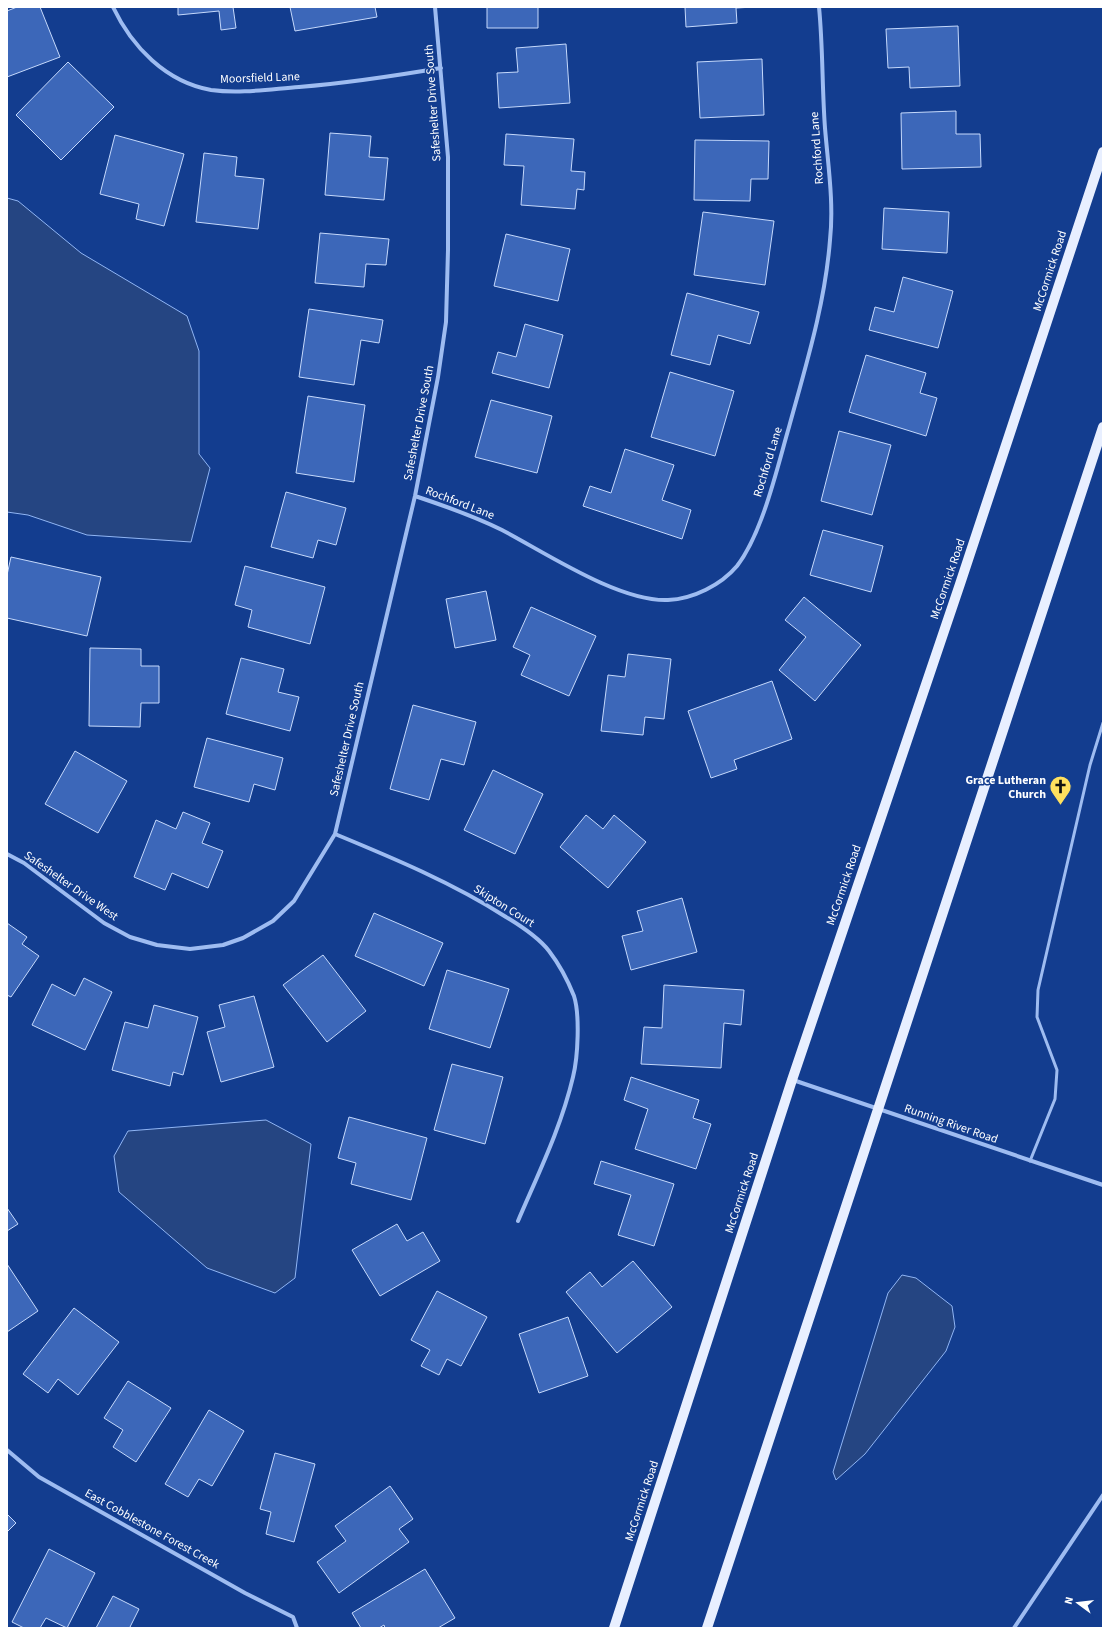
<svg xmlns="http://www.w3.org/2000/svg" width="1110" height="1635" viewBox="0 0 1110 1635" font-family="'Source Sans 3',sans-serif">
  <rect width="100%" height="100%" fill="#133d8f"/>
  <path fill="#254582" stroke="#90b5f4" d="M7 198 18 201 81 253 187 316 199 351V454L210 468 191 542 87 535 28 515 7 512Z
    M266 1120 311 1144 295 1278 275 1293 207 1268 119 1192 114 1156 128 1131Z
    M902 1275 916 1278 952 1306 955 1327 946 1351 865 1454 836 1480 833 1472 888 1293Z"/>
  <path fill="#3c67b9" stroke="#c5d9fc" d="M17 7H40L60 57 7 77V11Z
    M178 7H233L236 28 221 30 219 11 178 15Z
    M290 7H375L377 17 295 31Z
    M487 7H538V28H487Z
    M685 7H754L736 8 737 23 686 27Z
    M958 26 960 86 910 88 909 67 888 68 886 29Z
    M566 44 570 103 499 108 497 73 518 72 516 48Z
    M762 59 764 115 700 118 697 62Z
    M68 62 114 107 61 160 16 115Z
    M956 111V134H980L981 167 902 169 901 113Z
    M330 133 371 136 369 157 388 158 384 200 325 195Z
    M506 134 574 139 571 171 585 172 584 190 577 189 575 209 521 205 524 166 504 165Z
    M115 135 184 154 164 226 136 219 139 204 100 194Z
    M695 140 769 141 768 179H751L750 201 694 200Z
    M204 153 237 157 235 176 264 179 258 229 196 222Z
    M884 208 949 212 947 253 882 249Z
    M703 212 774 221 765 285 694 275Z
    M320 233 389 239 386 265 366 264 364 287 315 283Z
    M506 234 570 249 558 301 494 286Z
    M903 277 953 291 938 348 869 330 875 307 894 312Z
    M687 293 759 312 750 344 718 335 710 365 671 355Z
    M309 309 383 320 379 343 361 340 354 385 299 377Z
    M525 324 563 335 549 388 492 373 498 352 516 357Z
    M866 355 926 373 920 393 937 398 926 436 849 412Z
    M670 372 734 391 715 456 651 437Z
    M308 396 365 405 354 482 296 473Z
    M491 400 552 416 537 473 475 457Z
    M839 431 891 445 872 515 821 501Z
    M625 449 674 465 662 500 691 510 682 539 583 506 590 486 611 493Z
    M286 492 346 508 336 545 318 540 313 558 271 547Z
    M823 530 883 546 871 592 810 575Z
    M11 557 101 577 87 636 7 618V575Z
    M245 566 325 587 310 644 248 627 252 610 235 605Z
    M486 591 496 640 455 648 446 599Z
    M804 597 861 645 815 701 779 670 806 637 785 620Z
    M531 607 596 636 569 696 521 675 530 655 513 647Z
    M90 648 141 649V666H159V703H141L140 727 89 726Z
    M628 654 671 659 664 719 645 717 643 735 601 731 608 675 625 677Z
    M241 658 284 669 278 692 299 697 290 731 226 714Z
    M772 681 792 739 734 760 737 769 711 778 688 711Z
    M413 705 476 722 464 765 441 759 429 800 390 789Z
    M207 738 283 758 275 790 254 784 249 802 194 787Z
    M75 751 127 781 98 833 45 804Z
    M493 770 543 794 515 854 464 830Z
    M183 812 210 823 202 843 223 851 208 888 172 873 165 890 134 877 156 820 176 829Z
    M586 815 603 829 614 815 646 842 608 888 560 847Z
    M682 898 697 952 631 970 622 936 643 931 637 911Z
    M374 913 443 943 424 986 355 956Z
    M7 923 27 937 22 944 39 956 11 997 7 995Z
    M323 955 366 1011 327 1042 283 985Z
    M447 970 509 989 490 1048 429 1029Z
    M84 978 112 992 85 1050 32 1025 52 984 75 996Z
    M664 985 744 990 741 1025 724 1023 721 1068 641 1064 644 1027 662 1028Z
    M254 996 274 1067 221 1082 207 1032 225 1027 219 1005Z
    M154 1005 198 1017 183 1075 173 1072 170 1086 112 1070 125 1022 148 1028Z
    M452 1064 503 1077 485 1144 434 1130Z
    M631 1077 699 1100 693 1118 711 1124 696 1169 635 1149 648 1109 624 1100Z
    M349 1117 427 1138 411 1200 351 1184 356 1163 338 1158Z
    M601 1161 674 1184 654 1246 618 1235 631 1195 594 1184Z
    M7 1208 18 1224 7 1231Z
    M397 1224 407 1241 423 1232 440 1261 380 1296 352 1250Z
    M633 1261 672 1307 617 1353 566 1292 590 1272 602 1287Z
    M7 1264 38 1311 7 1332Z
    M437 1291 487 1317 461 1366 447 1359 439 1375 421 1366 430 1350 411 1340Z
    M74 1308 119 1342 78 1395 58 1379 48 1393 23 1374Z
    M568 1317 588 1376 539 1393 519 1334Z
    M128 1381 171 1408 136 1462 113 1447 123 1430 104 1418Z
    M209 1410 244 1431 212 1486 199 1479 188 1497 165 1484Z
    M275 1453 315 1464 294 1542 266 1534 271 1512 260 1509Z
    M390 1486 413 1519 399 1529 409 1542 339 1593 317 1562 346 1541 335 1526Z
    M7 1514 16 1523 7 1532Z
    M49 1549 95 1573 67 1628 46 1618 40 1628H24L12 1622Z
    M425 1569 455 1618 438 1628H385L384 1625 379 1628H361L352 1613Z
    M113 1596 139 1609 130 1627 133 1628H96Z"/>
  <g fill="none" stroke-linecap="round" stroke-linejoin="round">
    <path stroke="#9ebcf1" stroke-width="3" d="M1030 1161 1055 1099 1057 1070 1037 1017 1038 990 1090 765 1103 723"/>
    <path stroke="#9ebcf1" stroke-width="4" d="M113 7C132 47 166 82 211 90 240 94 271 89 299 87 347 83 394 76 441 68
      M415 496C445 506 474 516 502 530 546 553 619 602 668 600 693 599 721 585 737 566 763 532 777 468 789 427 806 365 825 304 830 240 834 203 828 165 825 128 822 88 823 47 819 7
      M335 834C393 858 453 883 506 917 521 926 538 937 549 951 559 964 568 981 574 996 580 1015 578 1057 573 1077 561 1128 538 1174 518 1221
      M7 854 24 863 104 923 130 937 157 945 190 949 223 945 243 938 273 921 294 901 335 834 415 496 438 377 446 322 448 250V157L435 7
      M793 1080 1103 1185
      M7 1450 39 1477 245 1593 293 1617 297 1628
      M1014 1628 1103 1495"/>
    <path stroke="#e8efff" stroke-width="10" d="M614 1628 792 1080 960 584 1103 152
      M707 1628 1103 427"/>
  </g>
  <defs>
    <symbol id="church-pin" viewBox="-11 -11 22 30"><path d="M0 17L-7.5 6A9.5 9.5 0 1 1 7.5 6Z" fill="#ffe05e" stroke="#133d8f"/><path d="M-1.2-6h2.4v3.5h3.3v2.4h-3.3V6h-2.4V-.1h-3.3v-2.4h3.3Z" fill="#111"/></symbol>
  </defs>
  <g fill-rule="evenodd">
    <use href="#church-pin" x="1048" y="774" width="25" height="34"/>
  </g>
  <g text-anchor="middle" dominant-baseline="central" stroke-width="3" stroke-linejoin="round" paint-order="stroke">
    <g font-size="12" fill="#fff" stroke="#133d8f">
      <text transform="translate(260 78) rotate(-2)">Moorsfield Lane</text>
      <text transform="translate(433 103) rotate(-94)">Safeshelter Drive South</text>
      <text transform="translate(817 148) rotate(-94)">Rochford Lane</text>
      <text transform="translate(1050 271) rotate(-72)">McCormick Road</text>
      <text transform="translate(419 423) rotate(-79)">Safeshelter Drive South</text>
      <text transform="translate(768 462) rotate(-73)">Rochford Lane</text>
      <text transform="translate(460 503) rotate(21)">Rochford Lane</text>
      <text transform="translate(948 579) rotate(-71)">McCormick Road</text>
      <text transform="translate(347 739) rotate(-77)">Safeshelter Drive South</text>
      <text transform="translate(844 885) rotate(-71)">McCormick Road</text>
      <text transform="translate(71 886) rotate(35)">Safeshelter Drive West</text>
      <text transform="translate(504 906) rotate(32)">Skipton Court</text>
      <text transform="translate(951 1124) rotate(19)">Running River Road</text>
      <text transform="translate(742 1193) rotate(-72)">McCormick Road</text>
      <text transform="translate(642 1501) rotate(-72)">McCormick Road</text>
      <text transform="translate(152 1529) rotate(29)">East Cobblestone Forest Creek</text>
    </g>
    <g font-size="12" font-weight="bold" fill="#fff" stroke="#133d8f" text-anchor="end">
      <text x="1046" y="780">Grace Lutheran<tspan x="1046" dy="14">Church</tspan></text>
    </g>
  </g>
  <rect width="1110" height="1635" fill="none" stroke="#ffffff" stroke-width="16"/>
  <g transform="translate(1078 1603) rotate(285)" stroke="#133d8f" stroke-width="3" paint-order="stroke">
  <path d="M0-3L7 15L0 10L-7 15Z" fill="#ffffff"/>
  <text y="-6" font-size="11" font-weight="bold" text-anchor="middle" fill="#ffffff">N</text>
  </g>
</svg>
